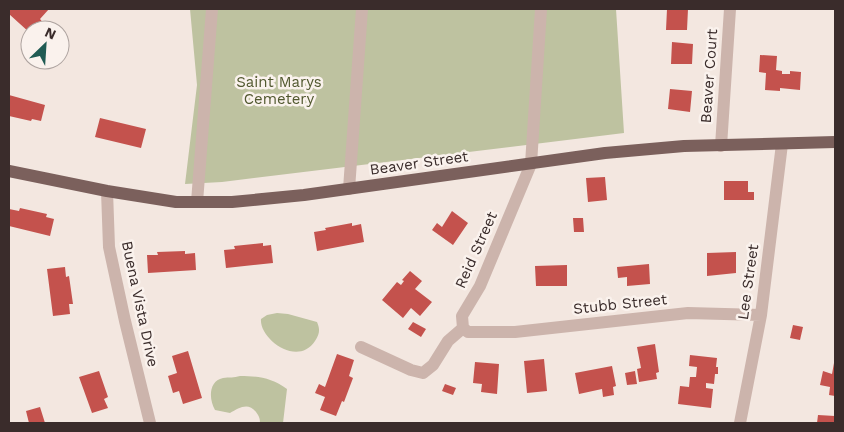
<svg xmlns="http://www.w3.org/2000/svg" width="844" height="432" viewBox="0 0 844 432" font-family="'Work Sans',sans-serif">
  <rect width="100%" height="100%" fill="#f3e7e0"/>
  <path fill="#bec2a0" d="M190 9H616L624 133 222 182 185 184 197 85Z
    M277 313 288 314 317 322C320 329 320 334 315 341 297 368 259 338 261 319L267 315Z
    M240 376C258 376 272 378 287 389L283 423H260C260 418 259 416 256 412 248 402 239 408 230 413L215 410C209 400 208 381 223 378 229 377 234 378 240 376Z"/>
  <path fill="#c4524d" d="M9 9H49L40 19 44 24 39 30H30V33L9 14Z
    M667 9H688L687 30H666Z
    M672 42 693 44 692 64H671Z
    M760 55 777 56 776 70 782 71V74H790V71L801 72 800 90 780 88V91L765 90 766 73 759 72Z
    M670 89 692 91 690 112 668 109Z
    M9 95 45 105 41 121 32 119 31 121 9 116Z
    M100 118 146 129 141 148 95 137Z
    M605 177 607 200 588 202 586 178Z
    M724 181H748V192H754V200H724Z
    M20 208 47 214 46 217 54 219 50 236 9 226V209L19 211Z
    M452 211 468 223 453 245 432 230 437 223 442 227Z
    M573 218H583L584 232H574Z
    M352 223V226L361 224 364 242 317 251 314 232 326 230 325 228Z
    M263 243V246L271 245 273 263 226 268 224 250 235 249 234 246Z
    M185 251V254L195 253 196 270 148 273 147 255H158L157 252Z
    M736 252V273L707 276V253Z
    M649 264 650 284 627 286V277L618 278 617 267Z
    M567 265V286H536L535 266Z
    M65 267 66 277 69 276 73 304H69L70 314 53 316 47 269Z
    M410 271 422 281 415 289 432 302 420 316 411 308 403 318 382 300 397 282 401 285 404 281 402 280Z
    M413 322 426 329 421 337 408 329Z
    M793 325 803 327 800 340 790 338Z
    M655 344 659 372 656 373 657 379 639 382 637 369 641 368 637 347Z
    M188 351 202 398 183 404 179 391 173 393 168 376 177 373 172 356Z
    M337 354 354 360 349 376 353 378 344 402 342 401 336 416 320 410 325 397 315 393 319 384 325 387Z
    M690 355 717 358 716 367H718V374H715L714 384 706 383V388L713 389 711 408 678 404 680 386 689 387 690 377H696L697 367 689 366Z
    M544 359 547 391 527 393 524 361Z
    M475 362 499 364 497 394 481 392 482 384 473 383Z
    M834 363H835V396L829 395 830 387 820 385 823 371 832 374Z
    M612 366 616 386 613 387 614 395 603 397 602 389 579 394 575 373Z
    M99 371 108 397 104 399 108 408 92 413 79 377Z
    M635 371 637 384 627 385 625 373Z
    M445 384 456 388 453 395 442 391Z
    M40 407 45 423H29L26 411Z
    M818 415 835 416V423H817Z"/>
  <g fill="none" stroke-linecap="round" stroke-linejoin="round">
    <path stroke="#ccb4ac" stroke-width="12" d="M541 9 531 164 480 286 462 316 463 328 468 332H515L688 313 761 315
      M721 146 730 9
      M349 189 362 9
      M107 191 109 247 125 321 150 423
      M197 202 212 9
      M361 347 411 370 423 373 433 365 448 341 463 328
      M740 423 761 315 782 144"/>
    <path stroke="#7b605c" stroke-width="12" d="M9 171 107 191 176 202H232L304 195 605 153 684 146 835 142"/>
  </g>
  <g text-anchor="middle" dominant-baseline="central" stroke-width="5" stroke-linejoin="round" paint-order="stroke">
    <g font-size="15" fill="#3a2c2b" stroke="#faf2ed">
      <text transform="translate(709 76) rotate(-86)">Beaver Court</text>
      <text transform="translate(419 163) rotate(-8)">Beaver Street</text>
      <text transform="translate(476 250) rotate(-66)">Reid Street</text>
      <text transform="translate(748 282) rotate(-82)">Lee Street</text>
      <text transform="translate(140 304) rotate(78)">Buena Vista Drive</text>
      <text transform="translate(620 304) rotate(-6)">Stubb Street</text>
    </g>
    <g font-size="15" fill="#51582f" stroke="#faf2ed">
      <text x="279" y="82">Saint Marys<tspan x="279" dy="17">Cemetery</tspan></text>
    </g>
  </g>
  <rect width="844" height="432" fill="none" stroke="#3a2c2b" stroke-width="20"/>
  <g transform="translate(45 45) rotate(25)"><circle r="24" fill="#faf2ed" stroke="#ada39f"/>
  <path d="M0-4L9 19L0 12L-9 19Z" fill="#205b53"/>
  <text y="-8" font-size="14" font-weight="bold" text-anchor="middle" fill="#3a2c2b">N</text>
  </g>
</svg>
